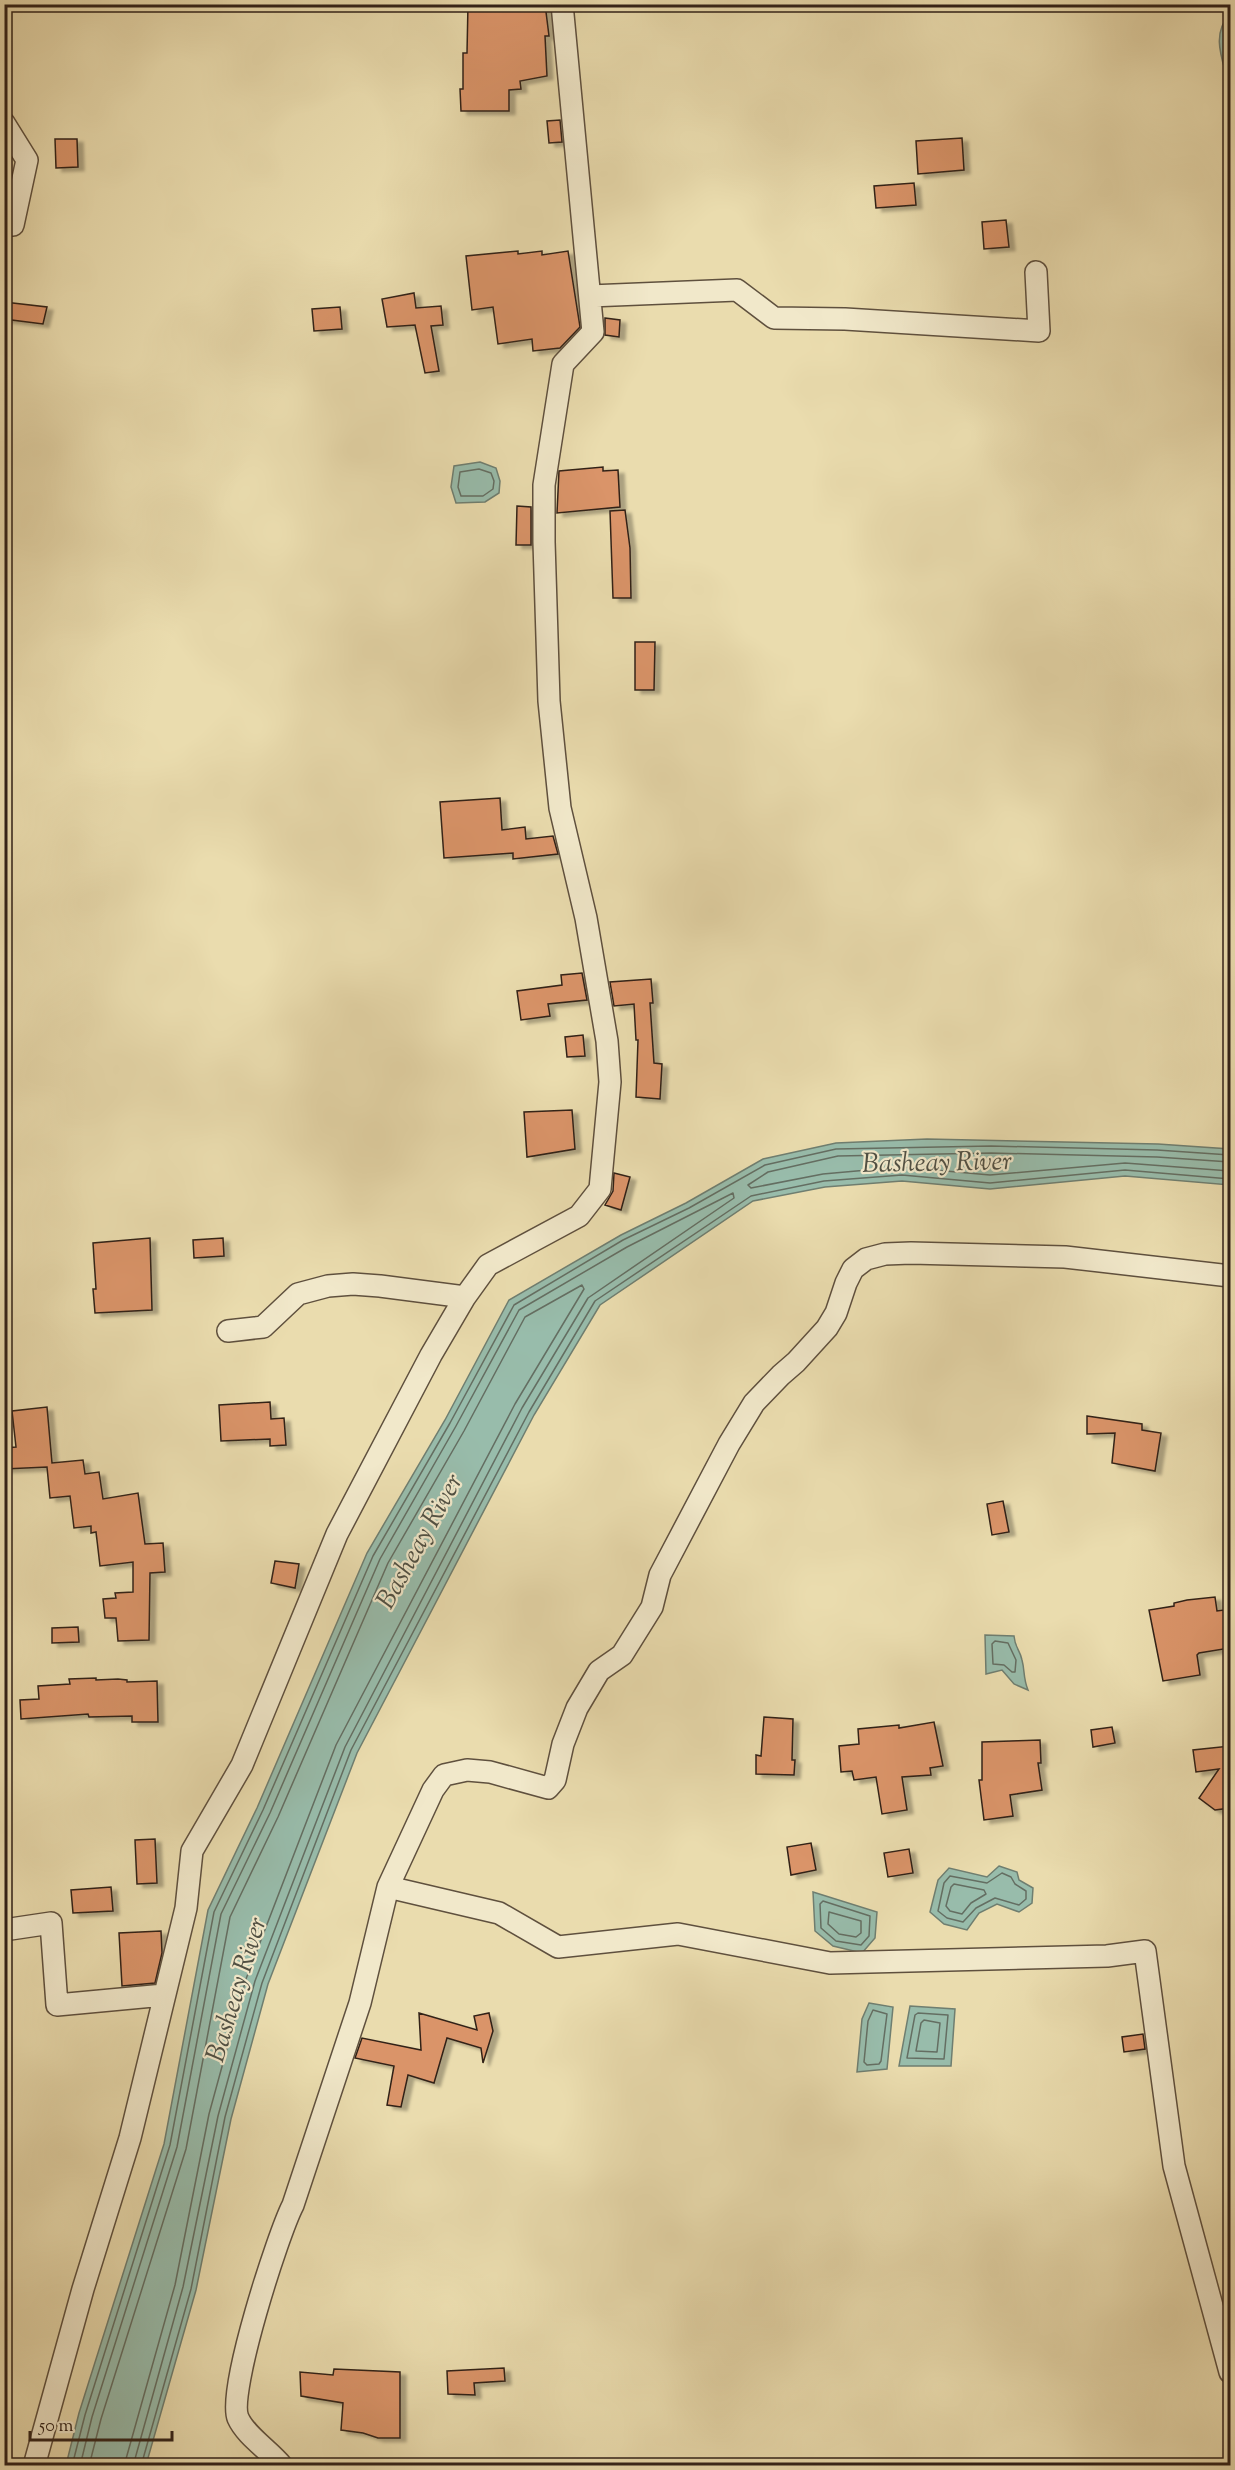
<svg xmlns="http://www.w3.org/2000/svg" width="1235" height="2470" viewBox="0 0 1235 2470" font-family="'Sorts Mill Goudy',serif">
  <defs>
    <filter id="shadow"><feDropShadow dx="6" dy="3.5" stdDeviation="1.5" flood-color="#0004"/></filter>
  </defs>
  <rect width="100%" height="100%" fill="#eadcae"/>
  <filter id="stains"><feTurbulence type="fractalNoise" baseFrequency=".00333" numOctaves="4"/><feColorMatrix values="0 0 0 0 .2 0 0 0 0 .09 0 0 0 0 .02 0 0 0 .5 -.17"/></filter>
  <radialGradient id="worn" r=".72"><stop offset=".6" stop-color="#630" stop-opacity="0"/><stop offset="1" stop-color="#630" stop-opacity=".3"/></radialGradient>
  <path fill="#98bcab" stroke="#6f7e70" stroke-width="1.5" d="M1230 14V75L1226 74C1220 53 1213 32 1230 14Z
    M480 462 496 468 500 481 499 493 485 502 456 503 451 487 454 466Z
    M927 1139 1158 1144 1230 1149V1185L1125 1176 990 1189 902 1181 825 1187 753 1201 600 1305 534 1415 357 1753 268 1984 231 2119 196 2290 146 2465H66L79 2413 164 2144 208 1910 257 1808 367 1553 445 1420 509 1300 621 1235 686 1203 763 1159 836 1143Z
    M985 1635 1014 1636C1015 1648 1020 1650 1022 1660 1025 1671 1023 1678 1028 1690L1014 1684 1002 1670 986 1674Z
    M999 1866 1017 1872 1019 1880 1033 1888 1032 1903 1019 1912 997 1904 979 1913 967 1930 944 1924 930 1912 938 1880 949 1868 987 1877Z
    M813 1892 877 1912 875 1938 862 1953 833 1946 815 1931Z
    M869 2003 893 2007 887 2069 857 2072 862 2019Z
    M910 2006 955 2009 951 2066H899Z"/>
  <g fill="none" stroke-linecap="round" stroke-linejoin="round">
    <path stroke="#646e62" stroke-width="1.5" d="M479 469 491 473 494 481 493 489 483 496H461L458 487 460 472Z
      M1230 1162 1157 1157 991 1153 838 1156 768 1172 748 1185 751 1188 823 1174 901 1167 990 1175 1125 1163 1230 1171
      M995 1641 1008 1643 1016 1660 1015 1672H1012L1004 1665 993 1664 992 1644Z
      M1002 1873 1011 1877 1015 1884 1026 1891V1899L1019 1905 995 1898 976 1908 963 1922 947 1918 938 1911 944 1883 950 1876 987 1883Z
      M954 1884 984 1890 986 1894 971 1903 962 1914 950 1911 946 1906 951 1887Z
      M823 1901 870 1916 869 1936 861 1945 836 1941 821 1928 820 1904Z
      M829 1912 861 1921V1933L856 1937 839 1934 828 1924Z
      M873 2010 887 2014 881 2061 879 2064 867 2065 864 2062 868 2021Z
      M918 2013 948 2015 944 2059 907 2058 915 2015Z
      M924 2020 940 2023 937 2052 916 2051 921 2023Z
      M72 2466 85 2415 170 2145 214 1912 263 1810 373 1556 450 1423 514 1305 623 1240 689 1208 765 1165 836 1149 991 1146 1157 1150 1230 1155
      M80 2466 92 2417 177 2147 221 1914 270 1813 380 1559 456 1426 519 1310 627 1247 733 1193 734 1198 588 1298 522 1408 345 1747 255 1981 218 2116 183 2287 133 2466
      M89 2466 101 2419 186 2149 230 1917 278 1817 388 1563 464 1431 525 1317 582 1285 584 1289 515 1404 336 1745 246 1979 209 2114 175 2285 124 2466
      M141 2466 191 2289 225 2117 262 1983 351 1750 529 1412 595 1301 751 1196 824 1181 902 1175 990 1183 1125 1170 1230 1179"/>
  </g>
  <path fill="#da9469" stroke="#312118" stroke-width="1.5" filter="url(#shadow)" d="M468 4H545L549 36H545L547 76 520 81 521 89 509 90V111H461L460 89H463V53H467Z
    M560 120 562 142 549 143 547 121Z
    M962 138 964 170 918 174 916 141Z
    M55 139H77L78 167 56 168Z
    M914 183 916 205 876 208 874 186Z
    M1006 220 1009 247 984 249 982 222Z
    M518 251V254L542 251V255L568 251 580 327 560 348 533 351 532 339 498 344 493 307 472 310 466 256Z
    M414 293 416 308 441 306 443 325 431 326 439 371 425 373 415 325 387 327 382 299Z
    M4 302 47 307 43 324 4 319Z
    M340 307 342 329 314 331 312 309Z
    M605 318 620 320 619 337 605 335Z
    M603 467V471L618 470 620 507 557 513 559 471Z
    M517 506 531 507V545H516Z
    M625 510 630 548 631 598H613L610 511Z
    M635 642H655L654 690H635Z
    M500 798 502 830 525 827 526 839 553 836 558 854 513 859V853L444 858 440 802Z
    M582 973 587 1000 548 1004 550 1016 521 1020 517 991 562 985 561 975Z
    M651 979 653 1003H650L654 1063 662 1064 660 1099 636 1097 638 1040H636L634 1004 614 1006 610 982Z
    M583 1035 585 1056 567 1057 565 1037Z
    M572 1110 575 1149 527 1157 524 1112Z
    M614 1173 630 1177 621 1210 605 1205 613 1191Z
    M150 1238 152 1310 95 1313 93 1289H96L93 1243Z
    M223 1238 224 1256 194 1258 193 1240Z
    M270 1402 271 1419 284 1418 286 1445 270 1446V1439L221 1441 219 1405Z
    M47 1407 52 1463 83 1460 85 1474 99 1472 103 1499 138 1493 145 1544 163 1543 165 1572 150 1573 149 1640 118 1641 116 1618H105L103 1599 116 1598 115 1593 133 1592V1562L100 1566 96 1532 91 1533V1526L74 1528 70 1496 50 1498 47 1467 4 1469V1448L16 1447 12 1411Z
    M1087 1416 1142 1424V1430L1161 1433 1155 1471 1112 1463 1115 1433 1087 1434Z
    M1003 1501 1009 1532 992 1535 987 1504Z
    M275 1561 299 1564 295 1588 271 1583Z
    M1215 1597 1217 1611 1224 1610 1230 1648 1199 1653 1197 1655 1200 1675 1163 1681 1149 1610 1174 1606V1603L1187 1600Z
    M78 1627 79 1642 52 1643V1628Z
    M96 1678V1680L118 1679 127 1680V1682L157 1681 158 1722H132V1716L89 1717 88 1714 21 1719 20 1700 39 1699 38 1686 70 1684 69 1679Z
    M764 1717 793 1719 792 1760H795L794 1775 756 1774V1755L761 1756Z
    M934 1722 943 1766 930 1768 931 1775 902 1777 907 1810 882 1814 876 1777 854 1780 852 1771 841 1772 839 1746 859 1744 858 1729 899 1725V1728Z
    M1112 1727 1115 1743 1093 1747 1091 1730Z
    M1040 1740 1041 1763H1038L1042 1790 1010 1795 1013 1816 984 1820 979 1780H982V1742Z
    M1230 1746V1808L1215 1810 1199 1798 1219 1769 1196 1772 1193 1750Z
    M155 1839 157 1883 137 1884 135 1840Z
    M811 1843 816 1870 791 1875 787 1847Z
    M909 1849 913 1873 888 1877 884 1853Z
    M111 1887 113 1911 73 1913 71 1890Z
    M161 1931 162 1953 155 1983 122 1986 119 1933Z
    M419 2013 477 2030 474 2016 489 2013 493 2031 483 2063 481 2048 447 2038 434 2083 408 2075 401 2107 387 2105 394 2066 355 2058 362 2038 421 2050Z
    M1143 2034 1145 2049 1124 2052 1122 2037Z
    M504 2368 505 2381 474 2383 475 2395 448 2394 447 2371Z
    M334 2369 400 2372V2438H378L363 2433 341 2430 343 2403 301 2396 300 2372 333 2375Z"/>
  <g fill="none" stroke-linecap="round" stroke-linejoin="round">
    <defs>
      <path id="minor" d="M4 123 27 160 13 225 4 224
        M590 296 737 290 774 318 845 319 1039 331 1036 272
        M228 1331 263 1327 298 1294 328 1286 353 1284 380 1286 465 1297
        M388 1887 499 1913 558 1947 678 1934 830 1963 1107 1956 1145 1951 1174 2166 1230 2372
        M4 1930 51 1923 57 2005 164 1995
        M34 2466 83 2289 130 2138 186 1908 192 1851 242 1765 337 1534 431 1355 465 1297 488 1265 579 1216 600 1189 610 1082 607 1041 586 918 560 808 549 701 544 542V485L563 364 593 332 562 4
        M282 2466C269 2450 246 2436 238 2418 227 2392 278 2234 293 2205L360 2003 388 1887 433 1790 444 1775 467 1770 490 1772 548 1788 555 1780 563 1744 577 1708 599 1671 622 1655 652 1607 660 1575 729 1444 754 1403 781 1375 796 1362 827 1328 836 1313 846 1283 853 1269 866 1259 885 1254 911 1253 1065 1257 1230 1276"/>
    </defs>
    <use href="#minor" stroke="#5f503e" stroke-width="24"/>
    <use href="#minor" stroke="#f1e8ca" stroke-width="21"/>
  </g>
  <g text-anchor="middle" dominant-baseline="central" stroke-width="4.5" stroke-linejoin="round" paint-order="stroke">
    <g font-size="27" font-style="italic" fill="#505044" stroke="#f1e8ca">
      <text transform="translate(937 1164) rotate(-1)">Basheay River</text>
      <text transform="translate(421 1542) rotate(-61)">Basheay River</text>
      <text transform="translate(238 1990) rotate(-73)">Basheay River</text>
    </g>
  </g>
  <rect width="1235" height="2470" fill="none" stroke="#eadcae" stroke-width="24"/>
  <rect x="6" y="6" width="1223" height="2458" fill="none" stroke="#312118" stroke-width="3"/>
  <rect x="12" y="12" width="1211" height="2446" fill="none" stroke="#312118" stroke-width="1.5"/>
  <path d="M30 2431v9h142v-9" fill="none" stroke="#312118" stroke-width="3"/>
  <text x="39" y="2431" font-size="18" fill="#312118" stroke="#f1e8ca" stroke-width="4.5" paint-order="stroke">50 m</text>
  <rect width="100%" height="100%" filter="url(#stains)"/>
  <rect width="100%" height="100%" fill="url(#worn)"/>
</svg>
